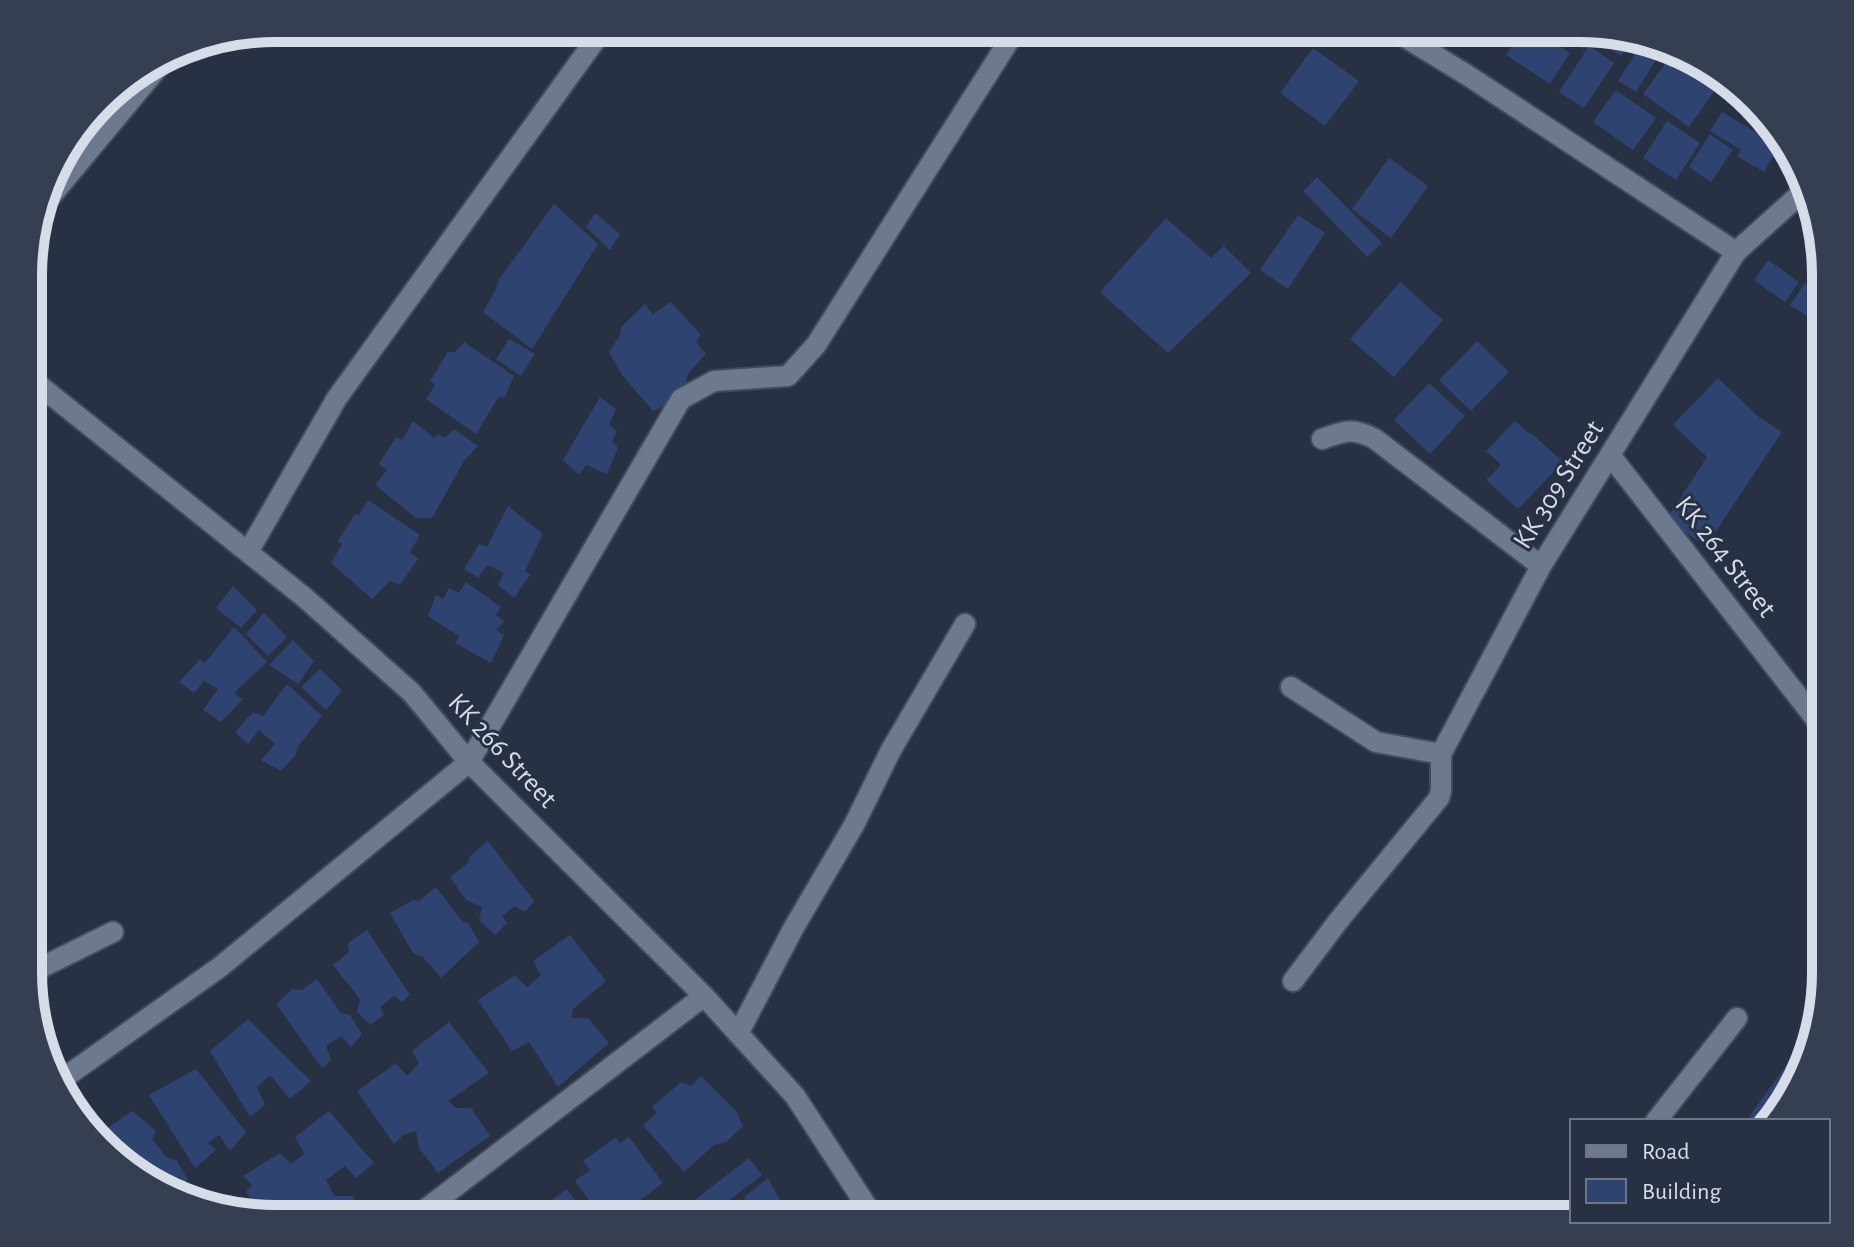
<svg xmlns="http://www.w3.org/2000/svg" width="1854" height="1247" viewBox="0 0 1854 1247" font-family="'Alegreya Sans',sans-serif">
  <rect width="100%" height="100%" fill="#283144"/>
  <path fill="#2e436f" d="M1523 28H1533L1570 53 1550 84 1506 55Z
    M1561 28 1595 29 1634 36 1621 56 1593 38 1588 46Z
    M1645 38 1659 41 1665 45 1636 92 1618 81Z
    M1589 46 1614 63 1584 108 1559 92Z
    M1313 48 1359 81 1325 126 1280 93Z
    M1675 50 1725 76 1689 127 1643 94Z
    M1616 90 1656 118 1633 150 1593 122Z
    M1745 98 1777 136 1776 137 1737 109Z
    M1722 112 1779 146 1764 172 1737 156 1741 150 1710 131Z
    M1667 121 1700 143 1676 180 1643 158Z
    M1710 134 1733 150 1711 182 1689 167Z
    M1389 158 1428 186 1391 238 1352 209Z
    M1317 177 1382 243 1367 257 1303 191Z
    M554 204 598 244 532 349 483 312 495 291 500 278Z
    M595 213 620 234 610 250 586 227Z
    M1298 215 1325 233 1288 289 1260 270Z
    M1166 218 1211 258 1224 246 1251 273 1168 353 1100 292Z
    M1768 260 1799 282 1785 302 1754 280Z
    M1400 282 1443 320 1394 377 1350 339Z
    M1805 283 1825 297V303L1814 321 1790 305Z
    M671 302 701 335 696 342 706 354 688 374 686 382 667 404 653 411 622 375 609 352 620 335 621 327 645 304 653 314Z
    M509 339 535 354 521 376 496 359Z
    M1477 341 1509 372 1471 411 1439 380Z
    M464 342 514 376 505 397 498 398 476 434 426 399 435 385 430 381 448 352H455Z
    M1718 378 1759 417 1782 432 1706 546 1666 520 1707 457 1673 425Z
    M1429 383 1465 416 1430 454 1394 420Z
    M600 397 616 409 609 425 617 431 612 441 618 448 607 474 586 465 579 475 563 460Z
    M413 421 434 438 438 434 445 438 454 429 478 446 464 461 432 518H416L375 485 387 470 379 464 396 437 402 440Z
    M1515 421 1530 434 1531 433 1563 462 1518 509 1486 480 1501 465 1486 451Z
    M368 500 420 535 410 552 418 559 400 585 390 581 372 599 331 563 342 544 337 542 355 514 359 515Z
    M508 506 543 534 525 571 530 575 514 598 498 585 504 573 487 565 478 578 464 569 479 544 487 547Z
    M466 582 501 607 496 615 504 621 496 630 504 635 491 663 455 643 459 636 428 616 436 595 443 599 449 588 459 593Z
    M233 586 257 610 241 628 216 608Z
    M264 613 287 637 268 656 246 634Z
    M234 627 267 662 234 693 243 699 221 722 203 710 218 689 204 681 194 693 179 682 200 659 205 663Z
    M293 640 314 661 298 684 269 665Z
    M320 669 342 690 326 710 301 687Z
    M287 684 322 716 299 745 295 756 281 771 261 760 275 744 259 730 248 744 235 732 253 712 263 716Z
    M488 841 534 901 525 912 515 906 502 916 507 923 495 935 479 920 482 907 466 900 450 877 468 863 470 856Z
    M436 887 462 921 469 924 479 942 441 978 423 957 413 953 390 913 413 900 419 901Z
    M367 930 410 995 402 1002 394 996 380 1007 384 1015 370 1025 357 1011 360 999 333 965 349 952 348 943Z
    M570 935 606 981 572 1010V1018H588L609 1043 558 1087 529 1042 512 1051 478 1000 515 975 527 987 541 975 533 961Z
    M317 979 341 1013 350 1015 362 1034 351 1047 341 1036 326 1046 331 1060 322 1068 276 1004 293 989 302 990Z
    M248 1019 311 1081 290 1099 270 1075 257 1087 265 1105 250 1117 210 1051Z
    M449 1022 489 1073 448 1101 456 1108H471L490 1136 438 1173 419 1148 416 1131 403 1135 394 1144 357 1091 396 1063 407 1076 419 1063 412 1051Z
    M1795 1053 1807 1062 1776 1121H1755L1749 1117Z
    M196 1069 246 1132 230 1151 219 1135 208 1143 216 1150 195 1168 149 1095Z
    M701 1076 736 1111 743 1126 726 1142 714 1145 684 1172 643 1125 657 1113 652 1107 681 1082 691 1086Z
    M132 1111 156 1131 152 1139 166 1157 176 1160 188 1180 169 1192 160 1181 155 1185 125 1168 96 1136Z
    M329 1111 374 1163 356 1178 345 1166 326 1180 334 1196H353L363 1219 266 1218 246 1192 252 1185 243 1176 280 1153 291 1164 305 1154 295 1137Z
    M616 1137 620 1143 629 1137 663 1183 614 1219H603L575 1181 590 1170 583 1161Z
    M749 1158 762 1175 705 1219H670Z
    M768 1178 790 1219H725L743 1204 745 1196Z
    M567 1189 589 1219H517L530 1209 540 1208Z
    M215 1196 227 1212 202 1207Z"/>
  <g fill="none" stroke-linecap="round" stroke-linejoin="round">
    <defs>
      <path id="minor" d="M1390 28 1467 75 1736 252 1541 566 1441 754
        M41 208 170 53
        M1736 252 1807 188
        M30 378 304 597 412 693 469 762 704 996 795 1096 875 1219
        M1322 439C1344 431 1353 427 1375 439L1541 566
        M1610 455 1825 731
        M248 552 337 398 604 28
        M1291 687 1376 742 1441 754V791L1439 798 1339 920 1293 981
        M30 973 113 932
        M738 1034 793 929 854 825 891 750 965 624
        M57 1083 220 967 469 762 681 399 714 381 788 376 816 345 1017 28
        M1656 1121 1737 1018
        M413 1219 704 996
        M1565 1219 1572 1214"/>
    </defs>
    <use href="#minor" stroke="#434c5c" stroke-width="24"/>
    <use href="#minor" stroke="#6d798f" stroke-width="20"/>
  </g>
  <g text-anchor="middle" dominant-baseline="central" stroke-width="6" stroke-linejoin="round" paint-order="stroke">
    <g font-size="28" fill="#d6dde9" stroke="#283144">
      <text transform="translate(1559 485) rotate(-58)">KK 309 Street</text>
      <text transform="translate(1725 557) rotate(52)">KK 264 Street</text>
      <text transform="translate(502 751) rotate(47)">KK 266 Street</text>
    </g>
  </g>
  <path d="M0 0H1854V1247H0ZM275 42H1579A233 233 0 0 1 1812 275V972A233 233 0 0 1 1579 1205H275A233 233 0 0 1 42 972V275A233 233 0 0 1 275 42Z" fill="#363f51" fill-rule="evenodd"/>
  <path fill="none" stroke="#d6dde9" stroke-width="10" d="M275 42H1579A233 233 0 0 1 1812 275V972A233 233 0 0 1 1579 1205H275A233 233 0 0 1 42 972V275A233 233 0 0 1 275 42Z"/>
  <rect x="1570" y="1119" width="260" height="104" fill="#283144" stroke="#6e7686" stroke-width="2"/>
  <rect x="1586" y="1145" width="40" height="12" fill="#6d798f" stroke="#6e7686" stroke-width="2"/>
  <text x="1642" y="1159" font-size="24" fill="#d6dde9">Road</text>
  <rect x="1586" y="1179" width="40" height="24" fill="#2e436f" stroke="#6e7686" stroke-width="2"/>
  <text x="1642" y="1199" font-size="24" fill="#d6dde9">Building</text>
</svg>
